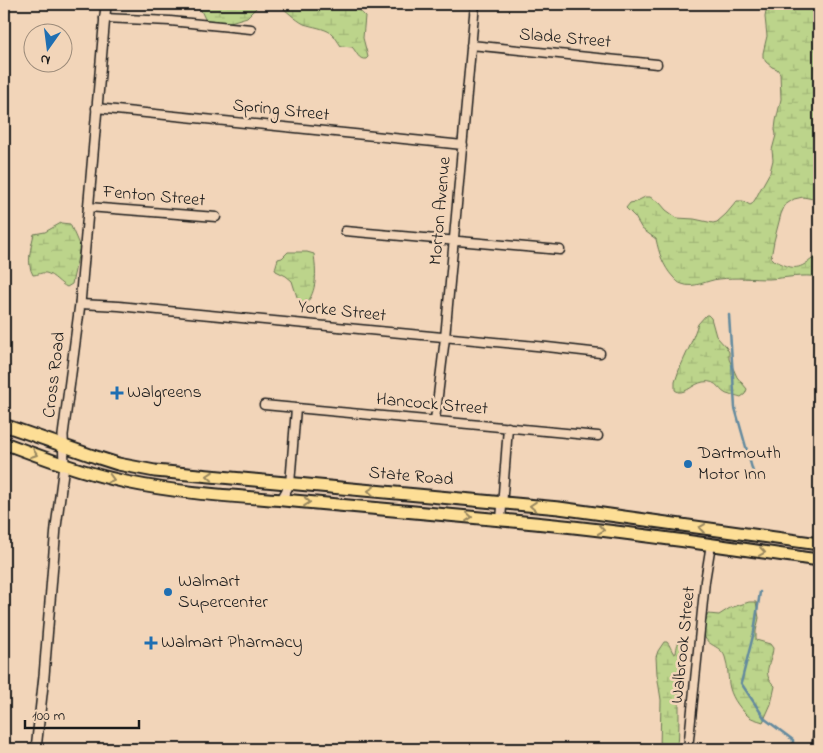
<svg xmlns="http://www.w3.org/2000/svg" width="823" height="753" viewBox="0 0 823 753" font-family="'Indie Flower',sans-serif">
  <defs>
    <pattern id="wetland-marsh" width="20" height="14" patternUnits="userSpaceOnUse" patternTransform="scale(1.25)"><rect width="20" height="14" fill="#bcd48b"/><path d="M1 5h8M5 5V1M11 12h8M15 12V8" fill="none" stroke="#a1b577"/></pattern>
  </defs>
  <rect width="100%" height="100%" fill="#f2d5b9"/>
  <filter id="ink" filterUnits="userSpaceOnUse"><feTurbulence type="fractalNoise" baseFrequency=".02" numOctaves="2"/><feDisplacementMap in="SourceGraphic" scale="10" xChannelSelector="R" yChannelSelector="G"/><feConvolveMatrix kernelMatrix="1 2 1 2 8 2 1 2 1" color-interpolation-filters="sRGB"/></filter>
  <g filter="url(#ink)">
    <path fill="url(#wetland-marsh)" stroke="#6c7854" d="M198 4H260L247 17 227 23 209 22 205 19Z
      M279 4C299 4 353 0 365 16L363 38 368 57 366 59C358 60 357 52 352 47L341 46C338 42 335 36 331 33 324 28 313 27 304 24 296 20 285 10 279 4Z
      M770 4H819V200L803 197 794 199 785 205 781 214 774 241 771 258 773 260C784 264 793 272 805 264 810 261 814 257 819 255V277C803 274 786 278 769 279 753 279 736 277 719 279 707 280 694 289 682 284 678 283 676 280 673 277 663 266 659 253 656 239L642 229 635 217 626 208 630 203 635 202 645 197H650L660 203 666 210 677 218 694 219 713 223 717 222 726 214 737 201H743L750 205 752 204 756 198 760 190 770 172 773 160 772 150 776 135 775 129 776 121 781 99 780 73 777 69 772 67 766 62 763 57V53L767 36 765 17 767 6Z
      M61 223 70 224 80 247 72 284 67 287C60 284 54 275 46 273 41 272 38 275 33 275 26 263 31 247 34 234L45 232Z
      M288 252H307L314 254C316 272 318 291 305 305L297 297 292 281 286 276 276 271 275 269 278 259 282 258Z
      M706 315H708L711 318 716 336 726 347 729 352V359L737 377 747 389 745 394 741 397C741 397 734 395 734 395 732 395 731 396 730 395 718 393 719 379 703 382 693 384 687 393 678 392L675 390V382L679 370 689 348 698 324Z
      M749 602H756L759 618 756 631V640L770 644 773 648C772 664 760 673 775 686L771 704 763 722C758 720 750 719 746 714 738 706 731 696 729 684 728 676 728 666 725 657 720 643 702 647 704 629 705 624 705 619 708 614L719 615 730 608Z
      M683 639C693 648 682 672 680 683 678 689 680 696 679 703 679 718 679 734 678 749H660L661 700 657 674 656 657 658 651 664 642H667C670 645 671 650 674 654L676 653C677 647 677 641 683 639Z"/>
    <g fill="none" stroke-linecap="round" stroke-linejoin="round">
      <path stroke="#638a9e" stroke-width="2.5" d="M729 315 735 408 753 472
        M760 592 754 632 741 683 765 719 793 740V749"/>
      <defs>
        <path id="minor" d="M104 18 170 21 251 29
          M471 45 657 64
          M96 108 463 145
          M88 207 216 217
          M345 231 560 250
          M80 304 119 306 168 311 547 347 600 353
          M264 405 598 436
          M435 420 445 338 475 4
          M281 500 290 484 296 408
          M501 520 508 427
          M688 749 705 581 711 544
          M816 749 819 725"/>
        <path id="tertiary" d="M36 749 44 676 56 527 64 465 63 435 80 304 106 4"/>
        <path id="primary" d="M4 425 96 457 118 464 155 471 559 508 819 544
          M4 443C44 458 84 473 126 482 178 493 231 496 283 500 356 506 429 513 502 520 608 529 714 545 819 560"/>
      </defs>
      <use href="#minor" stroke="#1c1c1c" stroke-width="11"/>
      <use href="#tertiary" stroke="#1c1c1c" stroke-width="12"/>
      <use href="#primary" stroke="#1c1c1c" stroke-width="15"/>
      <use href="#minor" stroke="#f2d5b9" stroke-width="8"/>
      <use href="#tertiary" stroke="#f2d5b9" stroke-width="9"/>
      <use href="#primary" stroke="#fdde96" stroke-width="11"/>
    </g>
    <defs><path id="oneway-chevron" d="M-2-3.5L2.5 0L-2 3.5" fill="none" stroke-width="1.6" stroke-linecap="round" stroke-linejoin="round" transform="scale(1.25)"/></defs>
    <g stroke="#98875f">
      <use href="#oneway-chevron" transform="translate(34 454) rotate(20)"/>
      <use href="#oneway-chevron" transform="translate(210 476) rotate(-175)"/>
      <use href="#oneway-chevron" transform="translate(111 479) rotate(15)"/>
      <use href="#oneway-chevron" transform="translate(371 491) rotate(-175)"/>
      <use href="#oneway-chevron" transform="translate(307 502) rotate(5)"/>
      <use href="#oneway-chevron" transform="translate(533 506) rotate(-175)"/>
      <use href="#oneway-chevron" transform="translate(469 517) rotate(5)"/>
      <use href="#oneway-chevron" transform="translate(702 528) rotate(-172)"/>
      <use href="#oneway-chevron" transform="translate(601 530) rotate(8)"/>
      <use href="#oneway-chevron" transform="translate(762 552) rotate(8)"/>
    </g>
  </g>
  <g fill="#1f6fb2" stroke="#f2d5b9" stroke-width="2">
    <path d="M114.5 385.5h5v5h5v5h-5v5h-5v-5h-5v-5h5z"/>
    <circle cx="688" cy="464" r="5"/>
    <circle cx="168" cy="592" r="5"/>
    <path d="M148.5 635.5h5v5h5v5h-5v5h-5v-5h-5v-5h5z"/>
  </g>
  <g text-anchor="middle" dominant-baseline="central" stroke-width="5" stroke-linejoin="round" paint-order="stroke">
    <g font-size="18" fill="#1c1c1c" stroke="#f2d5b9">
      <text transform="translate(565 39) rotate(5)">Slade Street</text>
      <text transform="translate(281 111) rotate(6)">Spring Street</text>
      <text transform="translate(154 197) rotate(5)">Fenton Street</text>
      <text transform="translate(441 211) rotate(-85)">Morton Avenue</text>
      <text transform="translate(342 312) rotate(6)">Yorke Street</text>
      <text transform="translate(55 375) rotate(-83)">Cross Road</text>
      <text transform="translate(432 405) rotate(5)">Hancock Street</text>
      <text transform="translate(411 477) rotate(5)">State Road</text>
      <text transform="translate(684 645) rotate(-84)">Walbrook Street</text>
    </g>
    <g font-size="18" fill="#1c1c1c" stroke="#f2d5b9" text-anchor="start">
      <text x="127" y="393">Walgreens</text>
      <text x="698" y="454">Dartmouth<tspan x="698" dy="21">Motor Inn</tspan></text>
      <text x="178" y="582">Walmart<tspan x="178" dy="21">Supercenter</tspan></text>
      <text x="161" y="643">Walmart Pharmacy</text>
    </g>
  </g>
  <rect width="823" height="753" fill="none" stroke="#f2d5b9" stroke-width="20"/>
  <rect x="10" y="10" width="803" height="733" fill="none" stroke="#1c1c1c" stroke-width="2" filter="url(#ink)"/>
  <g transform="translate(48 48) rotate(194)"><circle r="24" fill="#f2d5b9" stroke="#9c8b7a"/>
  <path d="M0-4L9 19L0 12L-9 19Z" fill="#1f6fb2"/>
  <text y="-8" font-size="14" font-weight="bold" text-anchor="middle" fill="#1c1c1c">N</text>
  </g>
  <path d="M25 720v8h114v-8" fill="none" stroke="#1c1c1c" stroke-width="2.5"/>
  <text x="32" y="720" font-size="15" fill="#1c1c1c" stroke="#f2d5b9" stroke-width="4" paint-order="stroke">100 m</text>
</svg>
